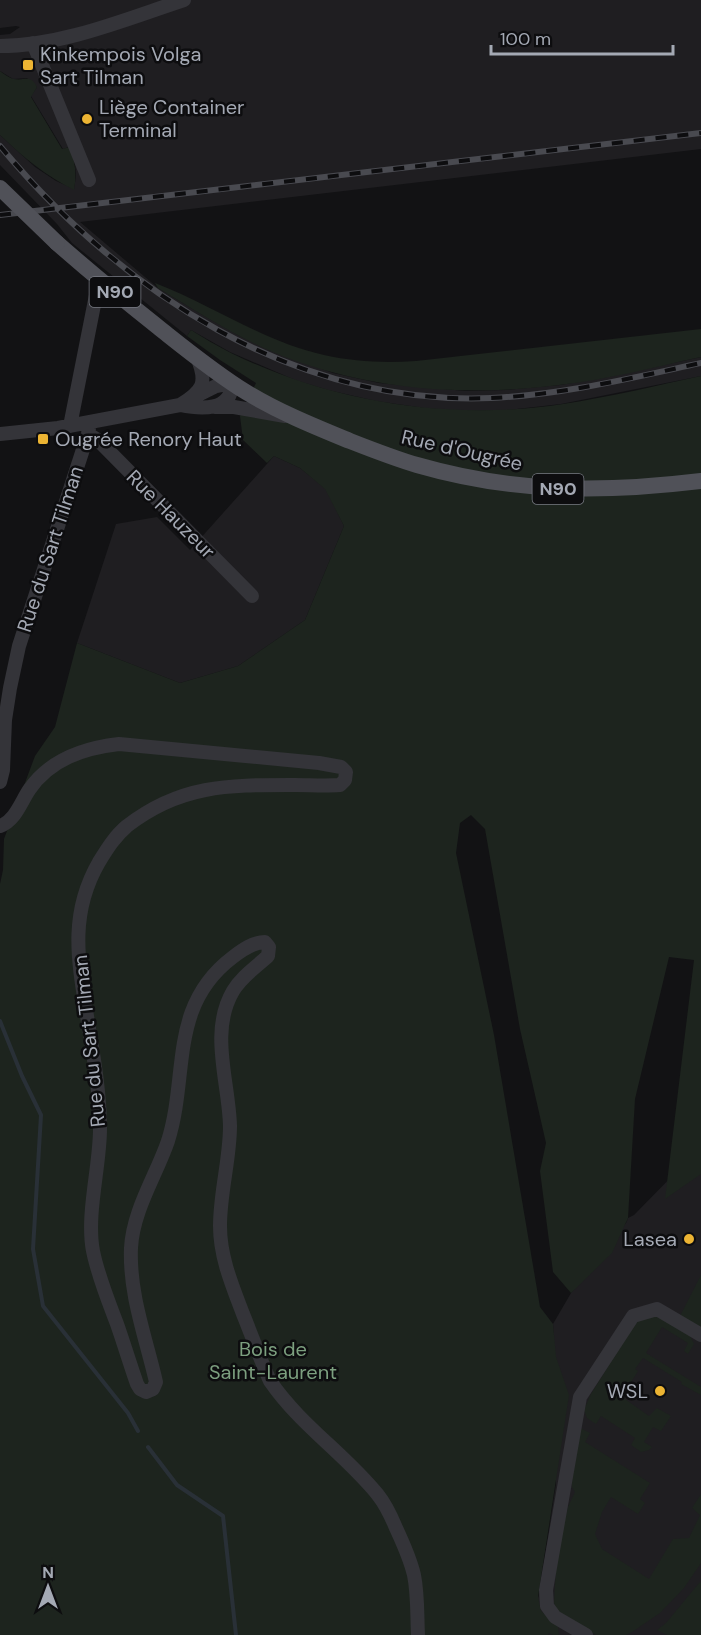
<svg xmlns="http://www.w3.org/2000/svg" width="701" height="1635" viewBox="0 0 701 1635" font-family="'DM Sans',sans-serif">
  <rect width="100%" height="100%" fill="#121214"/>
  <path fill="#1f1e21" d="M0 0H701V149L80 222 158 288 201 314 238 335 272 351 333 373 379 383 465 391 506 390 560 385 607 377 701 357V376L561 404 507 410 464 411 424 408 376 401 328 390 295 380 230 352 191 330 187 336 72 243 57 224 0 165V135L35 167 56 181 74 189 76 176 75 162 69 147 63 149 31 96 37 87 27 78 13 79 0 71V35L10 34 20 27 16 26 0 28Z
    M274 456 300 468 326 489 344 526 305 620 238 666 180 683 77 643 116 524 157 517 190 550Z
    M683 1165 701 1167V1635H523L539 1595 556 1484 546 1360 554 1340 553 1324 571 1293 626 1223 628 1218 634 1215Z"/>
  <path fill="#1d241e" d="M0 71C4 74 9 78 14 79 25 81 30 74 37 87L31 97 62 149 70 147C75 162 77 174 74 190 46 176 23 157 0 135Z
    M155 283C212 305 265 342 324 355 355 362 385 363 416 361L701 329V357C654 367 606 380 559 385 462 397 364 390 273 352 233 335 196 311 158 288Z
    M191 330C204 338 217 346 231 353 333 403 450 421 563 404 609 397 655 386 701 376V1174L665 1199 694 960 669 957 635 1099 628 1218 612 1253 571 1293 553 1272 540 1171 546 1143 520 1029 485 829 471 815 460 823 456 853 494 1035 540 1307 553 1324 556 1357 569 1395 538 1597 541 1611 558 1627 559 1635H553L549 1633 548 1635H0V884L3 870 4 839 35 756 55 727 77 643 180 683 238 666 305 620 344 526 325 489 300 468 274 456 267 463 243 440 240 416 256 383 220 360 187 336Z
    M701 1275V1329L680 1316Z
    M658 1316 690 1336 694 1344 688 1354 684 1351 688 1343 662 1327 646 1353 701 1387V1395L681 1384 682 1382 643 1358 635 1369 638 1371 622 1397 649 1416 657 1408 671 1416 661 1431 653 1427 644 1442 652 1447 649 1450 641 1452 631 1445 635 1438 601 1416 596 1424 587 1418 584 1410 591 1394 636 1322 641 1318Z
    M582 1429 590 1433 585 1442 650 1483 640 1499 645 1503 638 1514 611 1497 602 1512 595 1534 602 1549 649 1579 673 1539 689 1538 700 1515 692 1508 701 1494V1563L684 1588 660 1613 632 1632 626 1635H596L558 1613 554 1603 556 1568 560 1537 568 1507 575 1492 572 1487 571 1480 578 1431Z
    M700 1582 701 1583V1635H667L657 1630 666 1623Z"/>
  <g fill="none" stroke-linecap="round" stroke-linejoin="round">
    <path stroke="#293037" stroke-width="4" d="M0 1021 22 1076 41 1115 33 1249 43 1306 128 1413 138 1431
      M148 1447 177 1485 223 1516 236 1635"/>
    <path stroke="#343439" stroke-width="14" d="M33 43 89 180
      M0 46C62 46 126 19 184 0
      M180 405C200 409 232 412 232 383L216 386 196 396
      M215 407H234L285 416
      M70 426 96 295
      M0 434 58 428 180 405C203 391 208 383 197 357
      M88 434 98 440 252 596
      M0 782 3 770 5 720 10 688 19 646 88 434 90 422
      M0 826C15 821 21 802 29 790 50 759 84 748 119 744L319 763 341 767 346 772 345 780 340 785C325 786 310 785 295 785 230 785 181 784 127 826 115 836 107 849 99 862 69 914 78 960 87 1016 93 1053 100 1091 100 1129 100 1166 86 1215 93 1251 98 1276 108 1300 117 1324 124 1344 130 1364 137 1384L140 1389 146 1392 153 1389 156 1382C146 1338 129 1294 131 1248 133 1210 156 1176 168 1141 189 1074 168 1006 233 957 242 950 253 942 265 942L269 947 268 956C256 967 241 977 233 991 209 1032 229 1082 230 1126 230 1159 220 1192 220 1226 220 1257 232 1285 243 1314 252 1336 260 1359 270 1381 301 1426 345 1454 378 1495 386 1505 391 1516 396 1528 403 1543 410 1558 414 1575 418 1595 417 1615 418 1635
      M586 1635 555 1617 547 1606 546 1590 580 1397 633 1316 657 1309 701 1335"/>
    <path stroke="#505158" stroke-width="16" d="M57 243C90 272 124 300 158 327 187 350 215 373 246 392 277 411 311 425 345 439 368 448 393 458 417 465 514 493 602 493 701 481"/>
    <defs>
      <path id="rail" d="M0 146C122 292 294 406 491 398 562 395 631 378 701 363
        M0 215 701 133"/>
    </defs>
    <use href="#rail" stroke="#494a50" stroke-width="6"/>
    <use href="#rail" stroke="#0d0d0f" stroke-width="4" stroke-dasharray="11" stroke-linecap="butt"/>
    <path stroke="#505158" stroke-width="16" d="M0 188 57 243"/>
  </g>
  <g fill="#ecb433" stroke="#0d0d0f" stroke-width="2">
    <rect x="22" y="59" width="12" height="12" rx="3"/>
    <circle cx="87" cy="119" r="6"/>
    <rect x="37" y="433" width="12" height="12" rx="3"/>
    <circle cx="689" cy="1239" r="6"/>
    <circle cx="660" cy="1391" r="6"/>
  </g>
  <g text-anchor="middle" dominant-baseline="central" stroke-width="5" stroke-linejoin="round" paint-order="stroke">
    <g fill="#0d0d0f" stroke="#777a82" stroke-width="1.5">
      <rect x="89.5" y="277" width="51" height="30" rx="4.5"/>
      <rect x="532.5" y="474" width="51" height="30" rx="4.5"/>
    </g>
    <g font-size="18" font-weight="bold" fill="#a4a9b4">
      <text x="115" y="292">N90</text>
      <text x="558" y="489">N90</text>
    </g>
    <g font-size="20" fill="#a4a9b4" stroke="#0d0d0f" text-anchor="start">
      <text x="40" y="54">Kinkempois Volga<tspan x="40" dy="23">Sart Tilman</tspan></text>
      <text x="99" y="107">Liège Container<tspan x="99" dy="23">Terminal</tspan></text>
      <text x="55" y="439">Ougrée Renory Haut</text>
      <text x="677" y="1239" text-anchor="end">Lasea</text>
      <text x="648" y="1391" text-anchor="end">WSL</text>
    </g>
    <g font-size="20" fill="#a4a9b4" stroke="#0d0d0f">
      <text transform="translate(462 450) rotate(13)">Rue d'Ougrée</text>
      <text transform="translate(171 514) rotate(45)">Rue Hauzeur</text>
      <text transform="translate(50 549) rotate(-72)">Rue du Sart Tilman</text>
      <text transform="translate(89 1041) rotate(-96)">Rue du Sart Tilman</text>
    </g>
    <g font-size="20" fill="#7c9f7f" stroke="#0d0d0f">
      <text x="273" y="1349">Bois de<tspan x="273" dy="23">Saint-Laurent</tspan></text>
    </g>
  </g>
  <g transform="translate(48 1587)" stroke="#0d0d0f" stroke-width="4.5" paint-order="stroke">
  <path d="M0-4.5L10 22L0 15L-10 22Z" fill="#a4a9b4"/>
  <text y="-9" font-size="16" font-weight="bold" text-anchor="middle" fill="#a4a9b4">N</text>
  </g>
  <path d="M491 45v9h182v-9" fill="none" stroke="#a4a9b4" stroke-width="3"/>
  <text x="500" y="45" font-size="18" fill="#a4a9b4" stroke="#0d0d0f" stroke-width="4.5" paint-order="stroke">100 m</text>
</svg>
